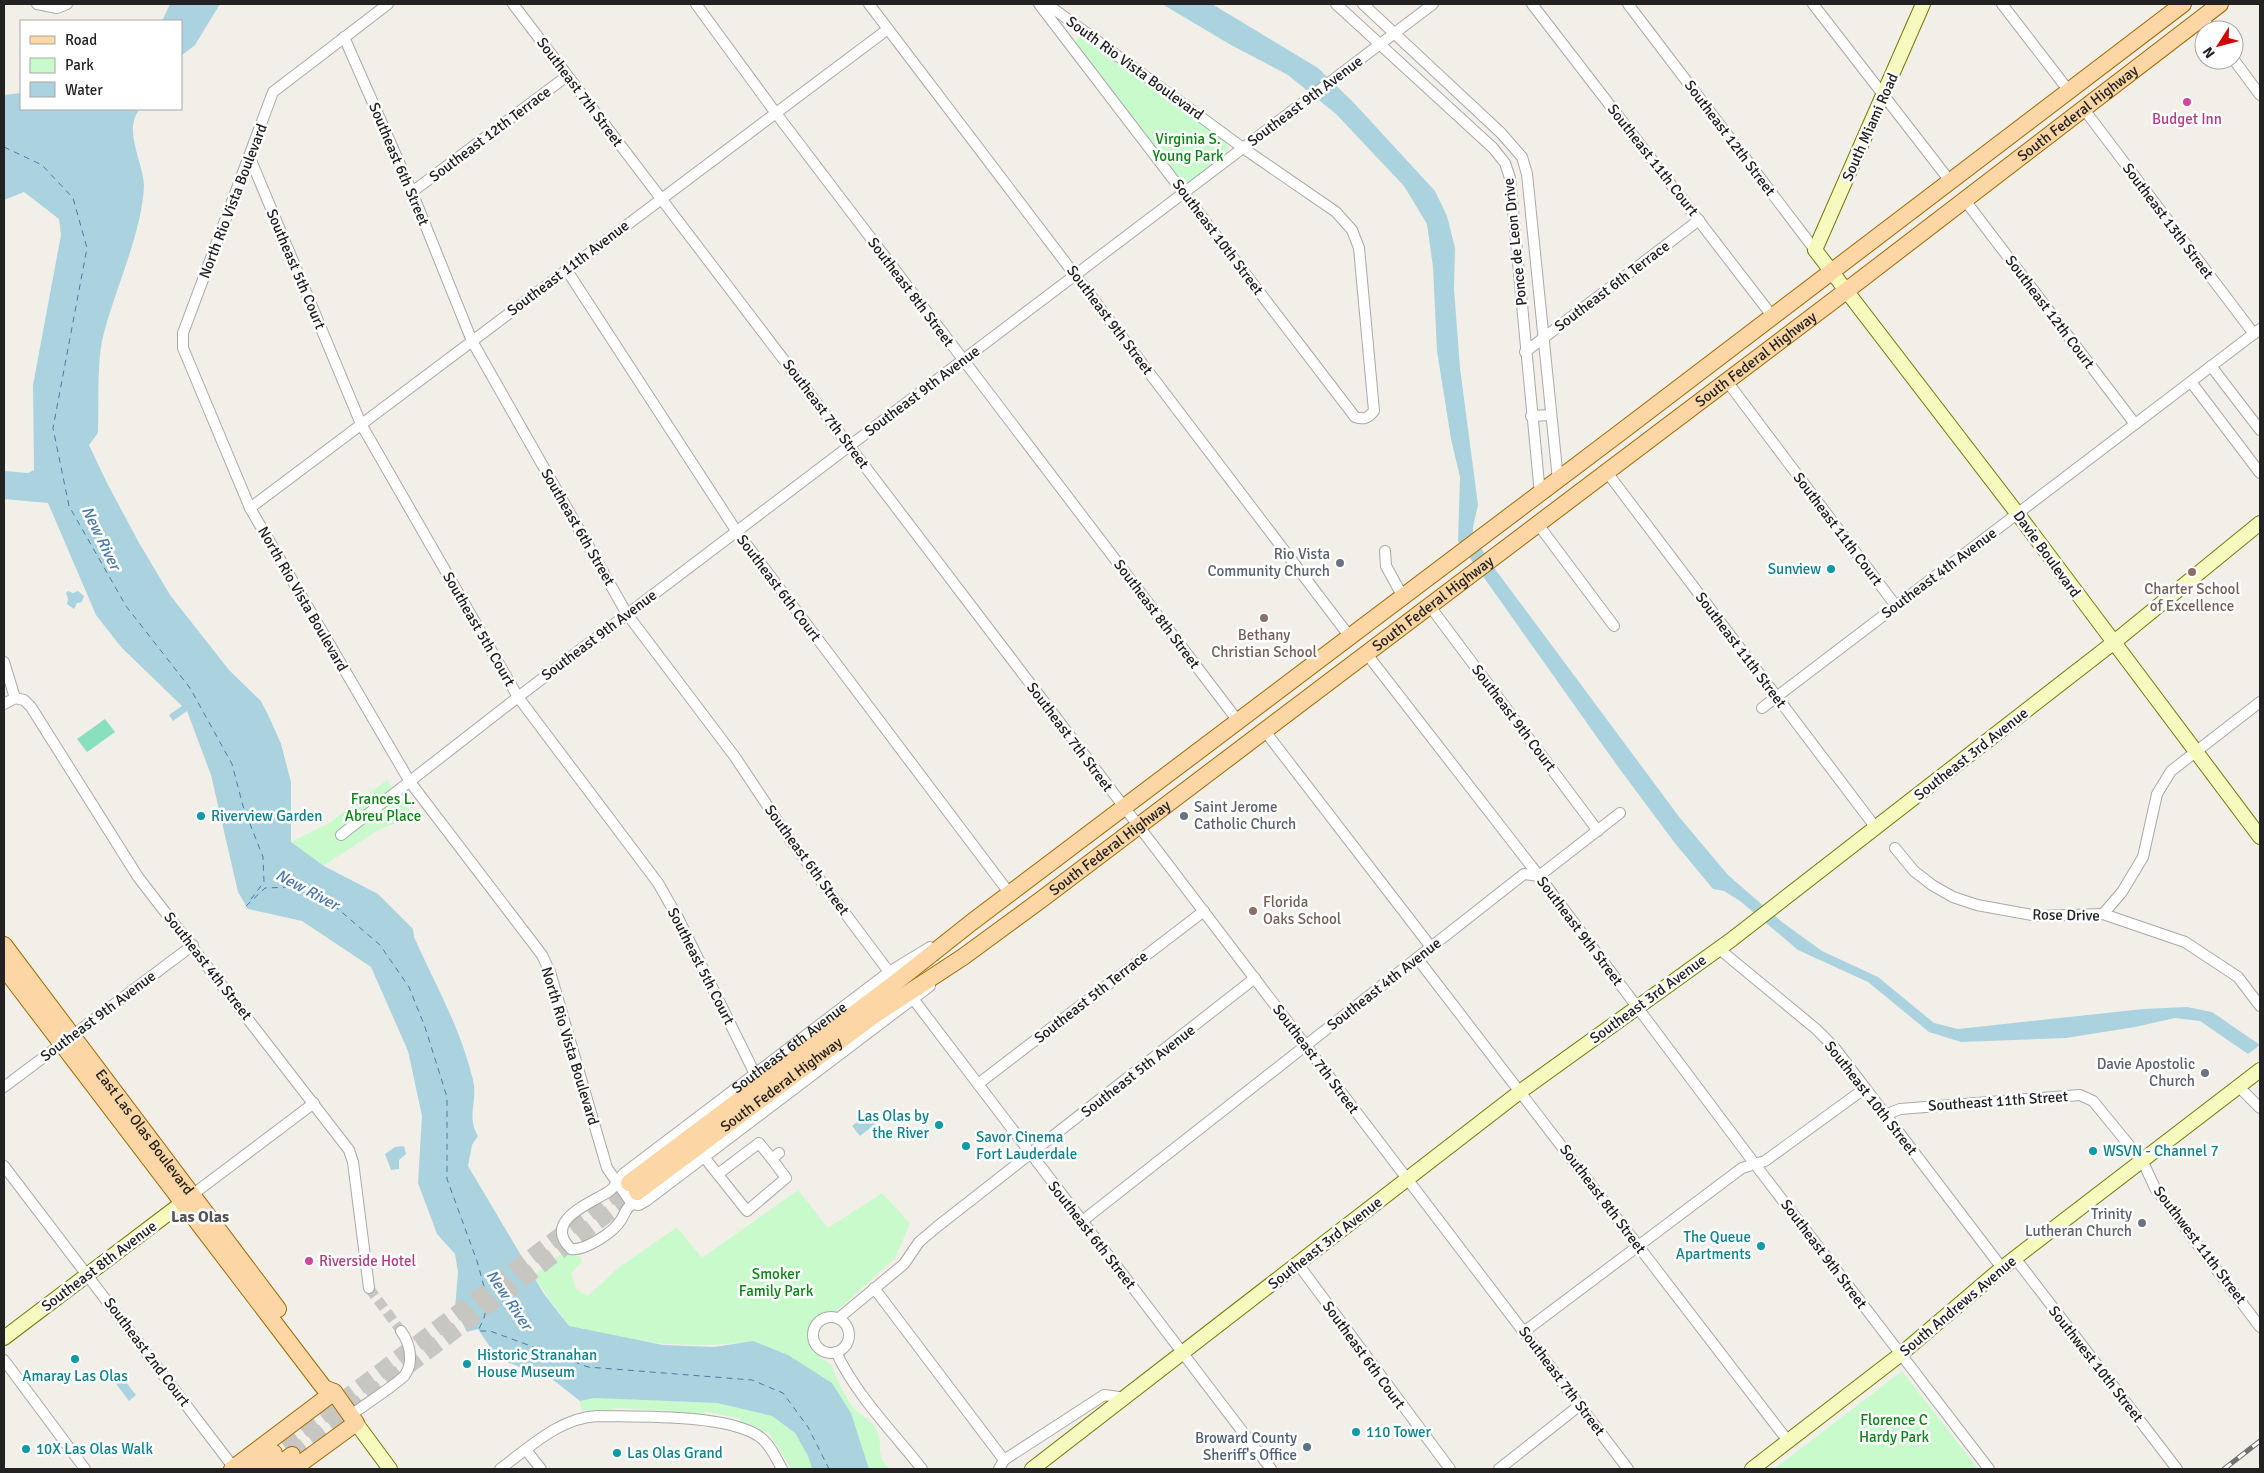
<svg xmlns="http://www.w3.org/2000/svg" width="2264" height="1473" viewBox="0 0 2264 1473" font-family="Signika,sans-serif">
  <rect width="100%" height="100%" fill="#f2efe9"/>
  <path fill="#c8facc" d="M1080 37 1086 38 1225 139 1228 148 1226 154 1189 183 1181 181 1076 46 1075 42Z
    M387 780 414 816 378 830 323 866 291 842 329 823Z
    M798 1190 828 1228 882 1193 910 1223 895 1258 807 1338C810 1352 819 1357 831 1364 835 1377 849 1406 860 1414 867 1419 874 1424 878 1433 881 1440 879 1449 881 1456 882 1461 887 1465 889 1469H869L851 1413 753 1341C687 1350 633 1343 569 1326L533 1276 565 1251 580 1257 582 1262 571 1273 577 1290 588 1296 617 1269 677 1227 702 1258Z
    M1902 1371 1978 1469H1774Z
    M594 1398 717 1403 772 1416 795 1433 808 1456 812 1469H791L769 1433 748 1426 738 1418 706 1412 701 1417 676 1414 671 1411 616 1408 609 1411 581 1410 580 1401Z"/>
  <path fill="#88e0be" d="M105 719 115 732 87 752 77 739Z"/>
  <path fill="#aad3df" d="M170 4H220L195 45 181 56V21H162Z
    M1162 4H1212L1318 68 1354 103 1435 191 1447 216 1455 248 1454 289 1460 368 1478 505 1473 527V536L1495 569 1680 818 1728 875 1782 922 1822 951 1878 977 1934 1023 1958 1029 2143 1009 2187 1007 2212 1012 2260 1045 2248 1054 2200 1021 2175 1018 2135 1027 2066 1038 1961 1042 1929 1032 1868 982 1798 950 1740 901 1724 891 1713 889 1674 842 1616 764 1458 541 1460 477 1451 439 1437 351 1433 267 1427 224 1404 186 1336 114 1288 75 1231 45Z
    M21 93V109H140C122 129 144 164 144 186 142 234 113 293 102 341 97 367 99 405 98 433L89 445 106 481 138 541 170 595 229 670 261 701 271 721 281 744 291 782V842L324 866 378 894 413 929 414 937C435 984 461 1029 473 1080 478 1101 466 1116 478 1136L472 1145 468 1166 544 1294 569 1326 663 1345 714 1347 753 1341 788 1355 832 1383 851 1413 869 1469H812L808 1456 795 1433 772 1416 717 1403 594 1398 580 1401 542 1371 520 1367 507 1362 490 1347 478 1329 467 1332 455 1309 458 1272 455 1254 437 1234 418 1183 422 1116 408 1051 371 967 302 921 248 909 238 892 211 775 187 711 173 721 169 715 182 706 121 647 96 615 48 503 4 499V471L28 473 34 470 33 385 61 235 59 219 24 192 4 200V95Z
    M68 591 73 593 78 591 84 596 82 602 77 603 74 609 67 604 68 599 66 593Z
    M871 1111 879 1121 860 1136 852 1126Z
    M404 1146 406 1154 399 1160V1169L391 1170 385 1154 395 1147Z
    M121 1376 136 1395 129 1401 114 1381Z"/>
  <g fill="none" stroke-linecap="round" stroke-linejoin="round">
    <path stroke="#4a7aab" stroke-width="1" stroke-dasharray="6 5" stroke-linecap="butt" d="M4 147 42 165 73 198 87 248 53 428 69 506 126 606 190 688 232 764 243 806 263 857 264 882 248 903
      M246 906 265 888 293 887 337 908 380 945 409 987 425 1027 447 1097V1179L477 1261 488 1301 484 1318 478 1331H490L588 1367 752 1380 783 1393 808 1427 829 1469"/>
    <path stroke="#c8c6c1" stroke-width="10" stroke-dasharray="10 5" stroke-linecap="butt" d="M369 1288 401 1331"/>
    <path stroke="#c8c6c1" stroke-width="16" stroke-dasharray="16 8" stroke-linecap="butt" d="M283 1445 629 1183
      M292 1455 637 1192"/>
    <defs>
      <g id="street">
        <path d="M37 4 57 8 67 4"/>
        <path d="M388 4 273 92 183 333V348L250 508 410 782 542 955 550 972 607 1168 632 1204"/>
        <path d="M513 4 1628 1469"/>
        <path d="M696 4 775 112 1238 721"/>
        <path d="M869 4 1350 637"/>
        <path d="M1039 4 1355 417C1364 420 1368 418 1374 411L1359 248 1352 230 1336 212 1243 148 1047 4"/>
        <path d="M1336 4 1493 148 1505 163 1510 178 1540 494"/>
        <path d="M1363 4 1501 133 1522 157 1527 174 1558 480"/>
        <path d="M1532 4 1773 317"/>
        <path d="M1628 4 1815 250"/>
        <path d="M1813 4 1950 181"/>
        <path d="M2002 4 2069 91"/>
        <path d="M2202 17 2211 30"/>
        <path d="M344 37 412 192 472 341 627 614 735 757 791 841 889 972"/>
        <path d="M2234 60 2260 95"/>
        <path d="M2083 108 2254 334"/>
        <path d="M250 158 361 424 518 697 658 883 678 918 755 1074"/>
        <path d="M412 192 567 76"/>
        <path d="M1964 199 2135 424"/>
        <path d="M566 269 737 532 1010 894"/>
        <path d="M1525 352 1699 220"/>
        <path d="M2211 366 2260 430"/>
        <path d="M1726 380 1896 606"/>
        <path d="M2191 382 2260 473"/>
        <path d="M1531 416 1551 415"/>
        <path d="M1606 471 1876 828"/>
        <path d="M250 508 888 29"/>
        <path d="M1537 523 1614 626"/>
        <path d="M1385 551 1386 566 1403 597"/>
        <path d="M1429 605 1598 831"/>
        <path d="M1366 653 1539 876 1754 1163 1989 1469"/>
        <path d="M4 662 15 698"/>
        <path d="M15 698 24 700 31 707 138 877 349 1150 353 1162 369 1288"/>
        <path d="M4 704 15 698"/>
        <path d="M1762 708 2260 329"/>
        <path d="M1264 730 1431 947"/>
        <path d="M341 835 518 697 1433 4"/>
        <path d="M1895 848 1914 871 1932 885 1953 897 1977 905 2037 916 2103 914 2185 942 2238 977 2260 1006"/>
        <path d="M2103 914 2122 892 2143 857 2157 794 2171 771 2260 702"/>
        <path d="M1718 948 1816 1029 1834 1047 2002 1268"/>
        <path d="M1417 958 1788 1441"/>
        <path d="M914 1000 1271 1469"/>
        <path d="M978 1084 1204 911"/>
        <path d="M4 1087 193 945"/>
        <path d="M2239 1087 2260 1108"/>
        <path d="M1885 1115 1900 1109 2080 1095 2093 1101 2143 1162 2155 1188 2260 1327"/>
        <path d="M704 1157 747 1211 786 1178 772 1159 779 1153"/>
        <path d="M4 1166 234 1468"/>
        <path d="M718 1174 759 1143 772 1159"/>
        <path d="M192 1195 314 1103"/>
        <path id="s1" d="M632 1204C625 1209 626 1212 621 1220 614 1232 585 1251 571 1249 543 1221 587 1205 608 1192 615 1188 618 1180 623 1174L889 972 930 947"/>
        <path d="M632 1204 639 1205 646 1201 930 986"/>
        <path d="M1081 1222 1524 874 1539 876 1620 813"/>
        <path d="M2015 1258 2177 1469"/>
        <path d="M1298 1264 1450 1469"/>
        <path d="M874 1288 1004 1460"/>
        <circle cx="831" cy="1335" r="18"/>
        <path d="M839 1318 904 1264 919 1242 938 1226 1255 978"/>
        <path d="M1525 1331 1742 1168 1765 1161 1864 1089"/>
        <path d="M836 1352C856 1395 893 1432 922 1469"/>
        <path d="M4 1360 85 1469"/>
        <path d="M351 1415C361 1407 399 1383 405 1375 414 1362 410 1343 401 1331"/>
        <path d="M526 1450 541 1469"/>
        <path d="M500 1469C529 1448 559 1418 597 1416 640 1417 721 1414 757 1435 769 1442 776 1458 782 1469"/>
        <path d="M999 1469 1004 1460 1104 1395 1126 1398"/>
        <path d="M1499 1469 1580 1405"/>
      </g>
      <path id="secondary" d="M1923 4 1815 250 2017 513 2260 837
        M4 1338 190 1197
        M356 1423 390 1469
        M1032 1469 1521 1091 1731 940 2113 643 2260 523
        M1752 1469 1901 1354 2002 1268 2260 1070"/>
      <g id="primary">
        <path id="s2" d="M4 945 278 1309"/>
        <path d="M4 968 324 1388 334 1392 356 1423 293 1469"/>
        <path d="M629 1183 895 983 972 922 1617 435 2183 4"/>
        <path id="s3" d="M637 1192 873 1016 963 957 1042 899 1846 291 2220 4"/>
        <path d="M232 1469 334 1392"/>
        <path d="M252 1469 274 1453"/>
        <path d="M273 1469 292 1455"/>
      </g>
    </defs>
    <use href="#street" stroke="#a9a9a9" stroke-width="12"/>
    <use href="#secondary" stroke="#707d05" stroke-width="16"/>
    <use href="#primary" stroke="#a06b00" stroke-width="18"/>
    <use href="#street" stroke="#fff" stroke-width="10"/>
    <use href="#secondary" stroke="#f7fabf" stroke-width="14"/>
    <use href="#primary" stroke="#fcd6a4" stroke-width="16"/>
    <defs>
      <path id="rail" d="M2224 1469 2260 1441"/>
    </defs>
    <use href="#rail" stroke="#707070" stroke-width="5"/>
    <use href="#rail" stroke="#fff" stroke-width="3" stroke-dasharray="9" stroke-linecap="butt"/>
  </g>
  <g fill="#d1479c" stroke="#fff" stroke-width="2">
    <circle cx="2187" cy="102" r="5"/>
    <circle cx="309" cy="1261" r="5"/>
  </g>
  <g fill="#6b7280" stroke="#fff" stroke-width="2">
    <circle cx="1340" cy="563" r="5"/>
    <circle cx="1184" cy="816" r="5"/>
    <circle cx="2205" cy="1073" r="5"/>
    <circle cx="2142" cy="1223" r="5"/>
  </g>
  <g fill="#0f9aa8" stroke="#fff" stroke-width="2">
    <circle cx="1831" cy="569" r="5"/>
    <circle cx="201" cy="816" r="5"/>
    <circle cx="939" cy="1125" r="5"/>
    <circle cx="966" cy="1146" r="5"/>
    <circle cx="2093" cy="1151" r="5"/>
    <circle cx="1761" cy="1246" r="5"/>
    <circle cx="75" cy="1359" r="5"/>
    <circle cx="467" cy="1364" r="5"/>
    <circle cx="1356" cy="1432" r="5"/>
    <circle cx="26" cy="1449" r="5"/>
    <circle cx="617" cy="1453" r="5"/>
  </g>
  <g fill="#8d6e63" stroke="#fff" stroke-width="2">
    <circle cx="2192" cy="572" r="5"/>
    <circle cx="1264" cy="618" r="5"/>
    <circle cx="1253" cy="911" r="5"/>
  </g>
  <circle fill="#5c6f8a" stroke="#fff" stroke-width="2" cx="1307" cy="1447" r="5"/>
  <g text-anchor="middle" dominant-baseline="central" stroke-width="5" stroke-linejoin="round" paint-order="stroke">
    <g font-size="15" fill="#222" stroke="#fff">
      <text transform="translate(1135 68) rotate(36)">South Rio Vista Boulevard</text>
      <text transform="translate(580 92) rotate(53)">Southeast 7th Street</text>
      <text transform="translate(1305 101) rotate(-37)">Southeast 9th Avenue</text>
      <text stroke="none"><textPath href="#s3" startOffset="1800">South Federal Highway</textPath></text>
      <text transform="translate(1870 127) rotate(-66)">South Miami Road</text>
      <text transform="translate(490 134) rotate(-37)">Southeast 12th Terrace</text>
      <text transform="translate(1730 138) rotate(53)">Southeast 12th Street</text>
      <text transform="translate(1653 160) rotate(52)">Southeast 11th Court</text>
      <text transform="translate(399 164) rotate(67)">Southeast 6th Street</text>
      <text transform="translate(233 201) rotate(-69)">North Rio Vista Boulevard</text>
      <text transform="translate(2168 221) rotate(53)">Southeast 13th Street</text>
      <text transform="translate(1218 237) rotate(53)">Southeast 10th Street</text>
      <text transform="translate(1515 242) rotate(-96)">Ponce de Leon Drive</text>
      <text transform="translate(568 268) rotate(-37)">Southeast 11th Avenue</text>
      <text transform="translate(296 269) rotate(67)">Southeast 5th Court</text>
      <text transform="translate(1612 286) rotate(-37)">Southeast 6th Terrace</text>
      <text transform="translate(911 292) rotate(53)">Southeast 8th Street</text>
      <text transform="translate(2050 312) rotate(53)">Southeast 12th Court</text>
      <text transform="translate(1110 320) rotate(53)">Southeast 9th Street</text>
      <text stroke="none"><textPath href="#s3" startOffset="1395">South Federal Highway</textPath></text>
      <text transform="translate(922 391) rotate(-37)">Southeast 9th Avenue</text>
      <text transform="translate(826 414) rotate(53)">Southeast 7th Street</text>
      <text transform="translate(578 527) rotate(60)">Southeast 6th Street</text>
      <text transform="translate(1838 529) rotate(53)">Southeast 11th Court</text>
      <text transform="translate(2047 554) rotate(54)">Davie Boulevard</text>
      <text transform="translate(1939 573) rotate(-37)">Southeast 4th Avenue</text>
      <text transform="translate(779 588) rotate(53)">Southeast 6th Court</text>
      <text transform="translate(303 599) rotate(60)">North Rio Vista Boulevard</text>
      <text stroke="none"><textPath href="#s3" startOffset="990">South Federal Highway</textPath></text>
      <text transform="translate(1157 614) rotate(53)">Southeast 8th Street</text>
      <text transform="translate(479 629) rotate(60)">Southeast 5th Court</text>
      <text transform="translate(599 635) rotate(-37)">Southeast 9th Avenue</text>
      <text transform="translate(1741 650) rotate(53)">Southeast 11th Street</text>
      <text transform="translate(1514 718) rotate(53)">Southeast 9th Court</text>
      <text transform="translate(1070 737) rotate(53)">Southeast 7th Street</text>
      <text transform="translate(1971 754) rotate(-38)">Southeast 3rd Avenue</text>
      <text stroke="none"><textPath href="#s3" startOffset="585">South Federal Highway</textPath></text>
      <text transform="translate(807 860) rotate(54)">Southeast 6th Street</text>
      <text transform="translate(2066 915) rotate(1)">Rose Drive</text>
      <text transform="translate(1580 931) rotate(53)">Southeast 9th Street</text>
      <text transform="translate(208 966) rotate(52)">Southeast 4th Street</text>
      <text transform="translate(701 966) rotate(63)">Southeast 5th Court</text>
      <text transform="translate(1384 984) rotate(-38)">Southeast 4th Avenue</text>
      <text transform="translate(1091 997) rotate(-38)">Southeast 5th Terrace</text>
      <text transform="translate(1648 999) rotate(-36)">Southeast 3rd Avenue</text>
      <text transform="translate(98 1016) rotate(-37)">Southeast 9th Avenue</text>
      <text transform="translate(570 1046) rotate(73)">North Rio Vista Boulevard</text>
      <text stroke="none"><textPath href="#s1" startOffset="395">Southeast 6th Avenue</textPath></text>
      <text transform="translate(1316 1059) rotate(53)">Southeast 7th Street</text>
      <text transform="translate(1138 1071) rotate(-38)">Southeast 5th Avenue</text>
      <text stroke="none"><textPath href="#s3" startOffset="180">South Federal Highway</textPath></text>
      <text transform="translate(1871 1098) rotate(52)">Southeast 10th Street</text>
      <text transform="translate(1998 1101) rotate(-4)">Southeast 11th Street</text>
      <text stroke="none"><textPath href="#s2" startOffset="234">East Las Olas Boulevard</textPath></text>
      <text transform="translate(1603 1199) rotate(53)">Southeast 8th Street</text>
      <text transform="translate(1092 1235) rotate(52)">Southeast 6th Street</text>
      <text transform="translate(1325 1243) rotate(-38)">Southeast 3rd Avenue</text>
      <text transform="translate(2200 1245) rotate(53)">Southwest 11th Street</text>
      <text transform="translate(1824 1254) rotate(53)">Southeast 9th Street</text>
      <text transform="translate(99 1266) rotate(-37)">Southeast 8th Avenue</text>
      <text transform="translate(1958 1306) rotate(-40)">South Andrews Avenue</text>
      <text transform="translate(147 1352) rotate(53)">Southeast 2nd Court</text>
      <text transform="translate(1364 1355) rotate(54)">Southeast 6th Court</text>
      <text transform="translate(2096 1364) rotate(52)">Southwest 10th Street</text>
      <text transform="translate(1562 1381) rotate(53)">Southeast 7th Street</text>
    </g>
    <g font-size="15" fill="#b23c85" stroke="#fff">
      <text x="2187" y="119">Budget Inn</text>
      <text x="319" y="1261" text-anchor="start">Riverside Hotel</text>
    </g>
    <g font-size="15" fill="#0c8416" stroke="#fff">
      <text x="1188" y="139">Virginia S.<tspan x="1188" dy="17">Young Park</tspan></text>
      <text x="383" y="799">Frances L.<tspan x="383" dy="17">Abreu Place</tspan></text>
      <text x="776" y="1274">Smoker<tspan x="776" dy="17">Family Park</tspan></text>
      <text x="1894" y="1420">Florence C<tspan x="1894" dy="17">Hardy Park</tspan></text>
    </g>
    <g font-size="15" fill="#5b616d" stroke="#fff" text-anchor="end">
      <text x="1330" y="554">Rio Vista<tspan x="1330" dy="17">Community Church</tspan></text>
      <text x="1194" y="807" text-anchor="start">Saint Jerome<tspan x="1194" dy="17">Catholic Church</tspan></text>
      <text x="2195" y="1064">Davie Apostolic<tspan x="2195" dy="17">Church</tspan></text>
      <text x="2132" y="1214">Trinity<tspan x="2132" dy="17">Lutheran Church</tspan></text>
    </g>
    <g font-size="15" fill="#0d838f" stroke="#fff" text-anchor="start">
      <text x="1821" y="569" text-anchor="end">Sunview</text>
      <text x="211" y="816">Riverview Garden</text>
      <text x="929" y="1116" text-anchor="end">Las Olas by<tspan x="929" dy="17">the River</tspan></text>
      <text x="976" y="1137">Savor Cinema<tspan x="976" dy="17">Fort Lauderdale</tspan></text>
      <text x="2103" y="1151">WSVN - Channel 7</text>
      <text x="1751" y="1237" text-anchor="end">The Queue<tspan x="1751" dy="17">Apartments</tspan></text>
      <text x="477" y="1355">Historic Stranahan<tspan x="477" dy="17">House Museum</tspan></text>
      <text x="75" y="1376" text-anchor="middle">Amaray Las Olas</text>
      <text x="1366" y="1432">110 Tower</text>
      <text x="36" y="1449">10X Las Olas Walk</text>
      <text x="627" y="1453">Las Olas Grand</text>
    </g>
    <g font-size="15" fill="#785e54" stroke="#fff">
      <text x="2192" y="589">Charter School<tspan x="2192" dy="17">of Excellence</tspan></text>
      <text x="1264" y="635">Bethany<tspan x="1264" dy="17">Christian School</tspan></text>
      <text x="1263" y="902" text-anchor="start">Florida<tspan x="1263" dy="17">Oaks School</tspan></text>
    </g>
    <g font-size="15" fill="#4e5e75" stroke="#fff" text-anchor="end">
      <text x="1297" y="1438">Broward County<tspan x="1297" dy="17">Sheriff's Office</tspan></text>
    </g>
    <g font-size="16" font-style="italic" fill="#4a7aab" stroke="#fff">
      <text transform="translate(101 538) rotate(64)">New River</text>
      <text transform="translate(307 890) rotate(28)">New River</text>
      <text transform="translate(509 1300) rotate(56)">New River</text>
    </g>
    <g font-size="16" font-weight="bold" fill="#555" stroke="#fff">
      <text x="200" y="1217">Las Olas</text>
    </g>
  </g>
  <rect width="2264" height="1473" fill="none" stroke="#222222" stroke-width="10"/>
  <rect x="20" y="20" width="162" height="90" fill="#ffffff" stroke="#a7a7a7"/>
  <rect x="30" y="36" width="25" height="8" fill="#fcd6a4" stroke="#a7a7a7"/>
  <text x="65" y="45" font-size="15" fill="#222222">Road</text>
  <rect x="30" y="58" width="25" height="15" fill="#c8facc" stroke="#a7a7a7"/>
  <text x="65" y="70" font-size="15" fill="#222222">Park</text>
  <rect x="30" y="82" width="25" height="15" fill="#aad3df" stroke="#a7a7a7"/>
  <text x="65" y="95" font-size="15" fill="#222222">Water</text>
  <g transform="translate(2219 45) rotate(234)"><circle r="24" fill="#ffffff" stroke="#a7a7a7"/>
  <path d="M0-4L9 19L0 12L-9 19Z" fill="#d40000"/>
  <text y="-8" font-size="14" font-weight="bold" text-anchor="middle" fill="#222222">N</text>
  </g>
</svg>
